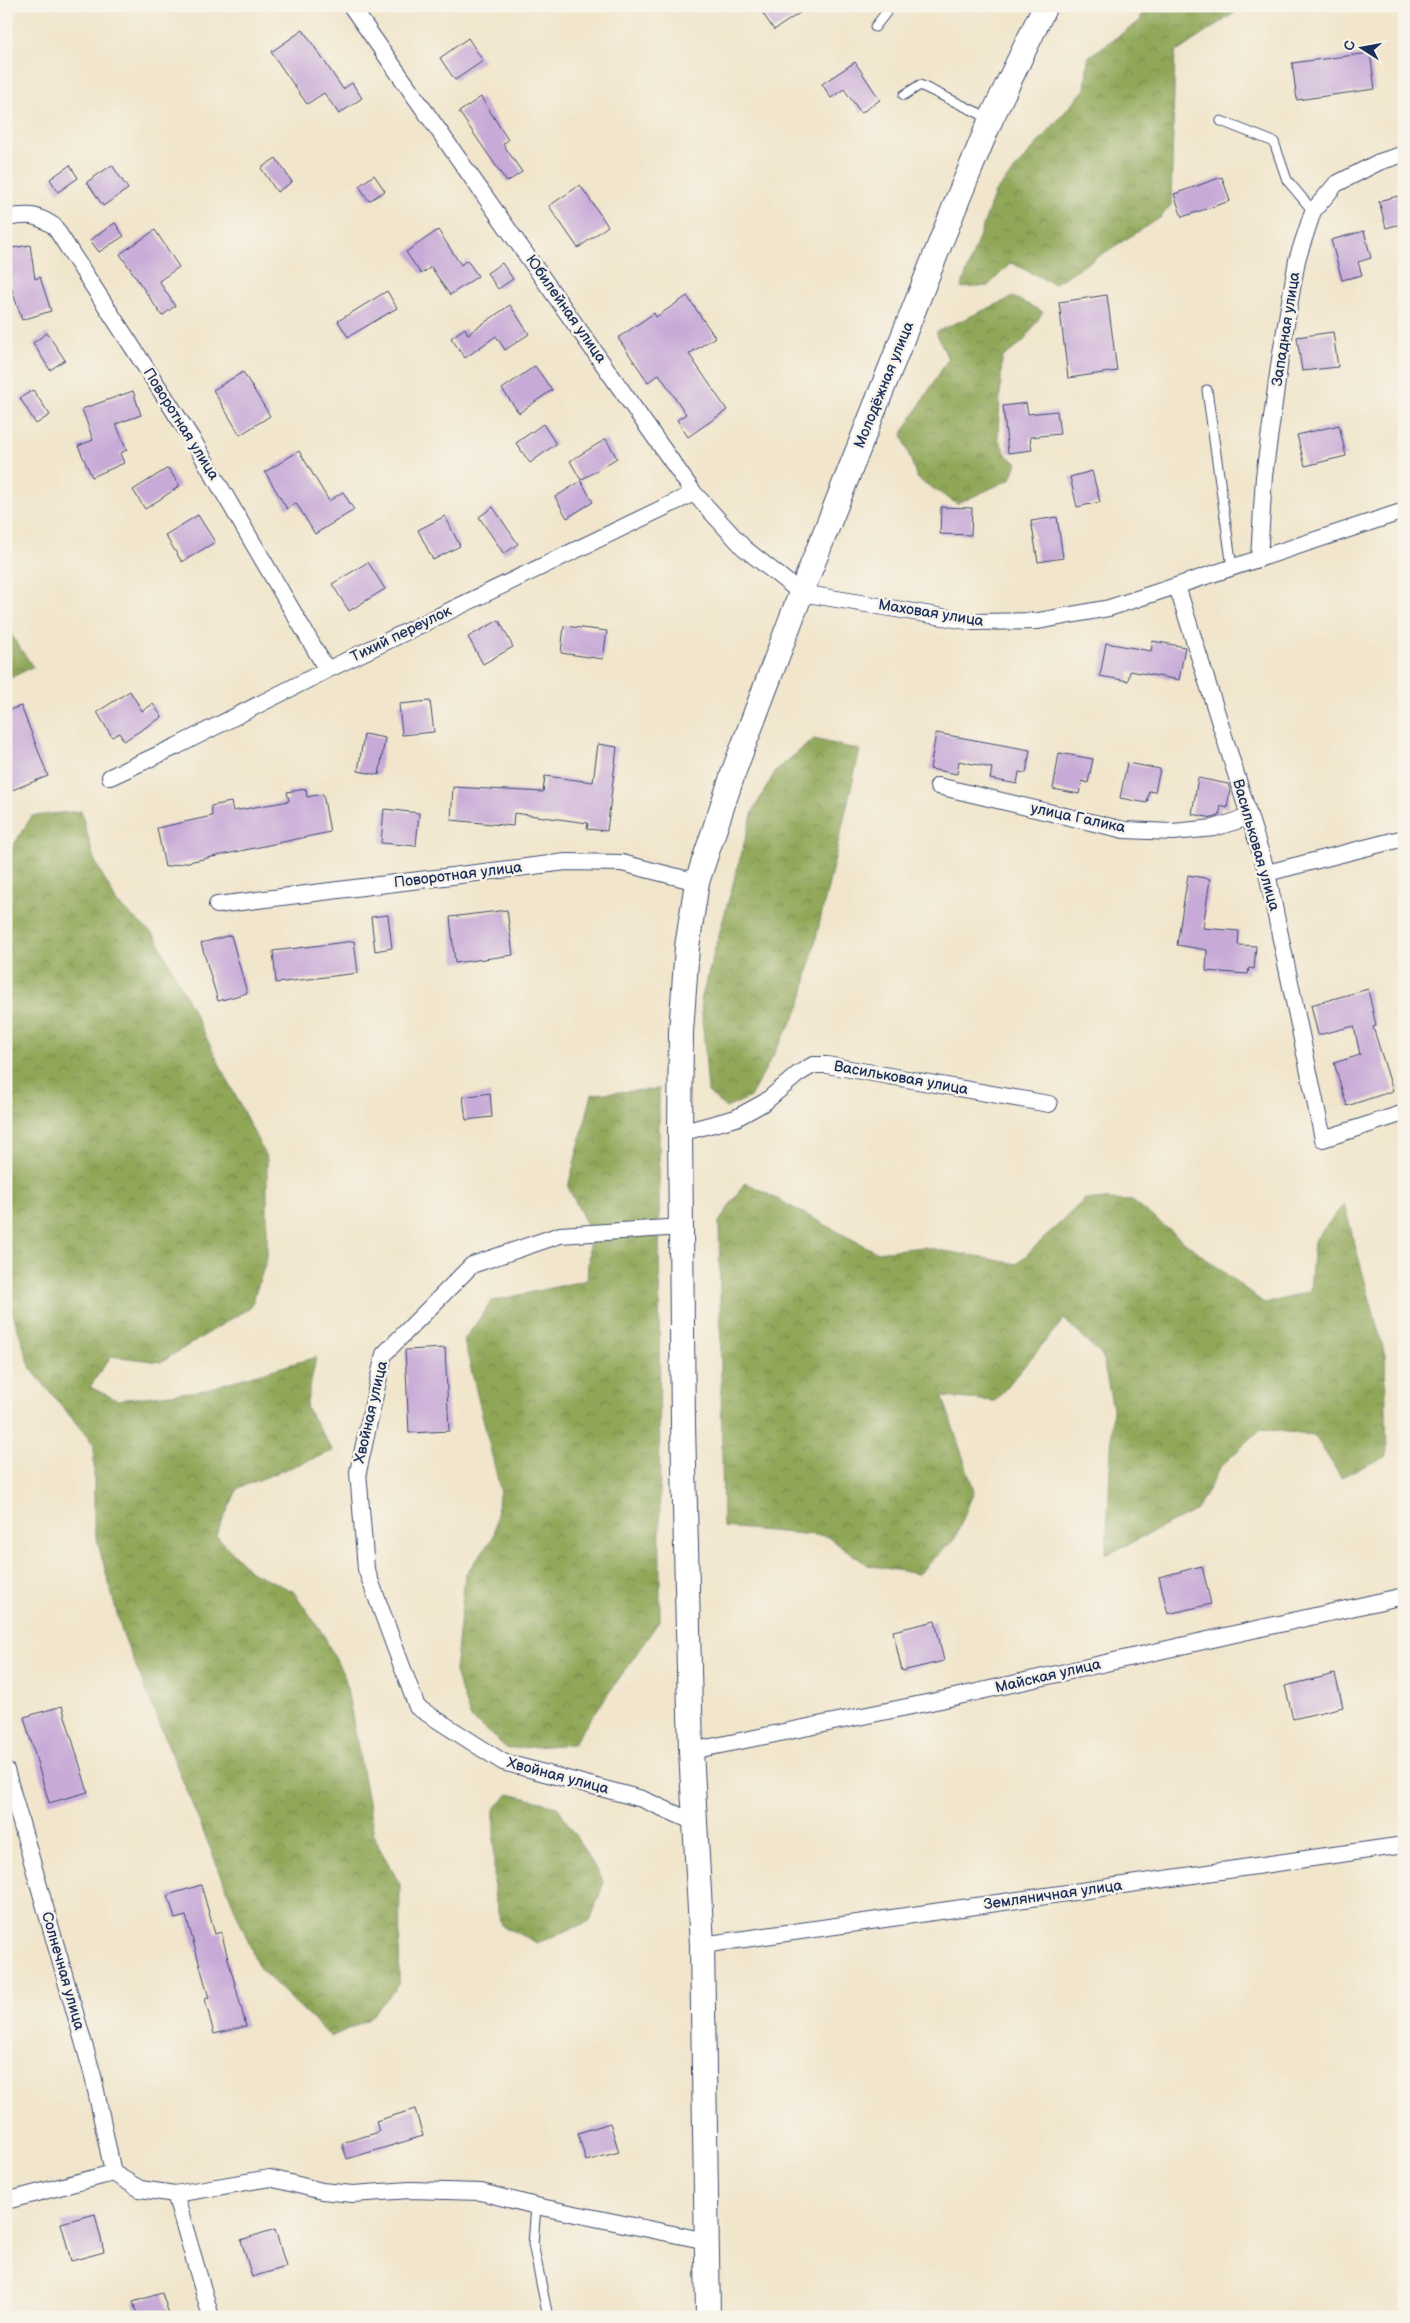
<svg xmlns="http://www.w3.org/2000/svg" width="1410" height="2323" viewBox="0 0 1410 2323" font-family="'Balsamiq Sans',sans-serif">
  <defs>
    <pattern id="forest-crowns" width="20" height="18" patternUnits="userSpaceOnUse" patternTransform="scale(1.25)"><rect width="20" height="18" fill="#90a759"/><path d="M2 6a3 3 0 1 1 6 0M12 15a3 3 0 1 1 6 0" fill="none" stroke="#75884d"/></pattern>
  </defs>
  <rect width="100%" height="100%" fill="#f7f3e8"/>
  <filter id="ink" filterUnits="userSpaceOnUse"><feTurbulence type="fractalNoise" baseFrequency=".02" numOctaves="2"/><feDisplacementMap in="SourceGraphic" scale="10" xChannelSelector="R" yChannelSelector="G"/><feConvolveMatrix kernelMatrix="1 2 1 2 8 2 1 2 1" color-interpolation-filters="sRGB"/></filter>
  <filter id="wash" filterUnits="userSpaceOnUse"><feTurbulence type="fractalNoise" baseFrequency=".0096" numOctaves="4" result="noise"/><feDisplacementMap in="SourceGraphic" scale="20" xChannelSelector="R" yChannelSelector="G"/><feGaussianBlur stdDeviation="1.12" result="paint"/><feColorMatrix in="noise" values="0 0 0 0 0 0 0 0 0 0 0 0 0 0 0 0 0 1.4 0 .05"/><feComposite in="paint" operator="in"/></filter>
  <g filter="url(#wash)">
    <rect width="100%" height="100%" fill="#f1e5cb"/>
    <path fill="url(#forest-crowns)" stroke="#566b5c" d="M1144 6H1245L1175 53 1171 205 1160 218 1054 284 1011 263 988 286 961 288 995 192 1085 89 1088 57 1140 21Z
      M1013 297 1043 312 1023 342 1002 358 998 438 1007 456 1017 463 1011 479 957 504 917 478 902 434 948 359 936 332Z
      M6 627 33 667 6 680Z
      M814 739 860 750 800 1007 750 1097 726 1108 708 1092 701 1000 753 811 776 770Z
      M81 811 94 859 117 903 156 937 267 1159V1258L251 1307 161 1362 111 1356 90 1387 117 1400 199 1391 316 1357 306 1407 333 1451 238 1488 216 1535 250 1571 293 1591 323 1634 345 1678 375 1840 400 1884 399 1985 369 2019 331 2037 259 1968 122 1632 94 1529V1445L31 1369 6 1293V857L32 816Z
      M659 1089 660 1620 573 1744 508 1749 470 1717 455 1672 465 1575 494 1536 500 1489 464 1340 492 1301 587 1280 590 1231 568 1187 592 1094Z
      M745 1182 876 1252 923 1247 1017 1264 1085 1199 1132 1201 1265 1304 1310 1291 1314 1241 1344 1204 1385 1355 1387 1456 1341 1477 1314 1435 1261 1429 1221 1466 1197 1510 1106 1555 1113 1408 1102 1356 1064 1319 995 1401 943 1397 974 1491 955 1539 918 1574 868 1565 826 1536 723 1527 719 1222Z
      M509 1794 557 1806 604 1882 590 1921 537 1943 501 1925 494 1894V1809Z"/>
    <g id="blocks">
      <path fill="#c7aad7" d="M758 6H810L774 30Z
        M303 30 343 89 352 83 362 98 339 114 324 93 307 104 271 52Z
        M468 38 483 61 455 80 440 58Z
        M1370 53 1375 89 1297 100 1292 63Z
        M855 62 880 100 861 113 844 89 831 98 822 84Z
        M481 97 508 140 503 144 522 172 507 182 459 112Z
        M276 158 292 182 277 192 261 168Z
        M70 165 78 178 58 192 50 179Z
        M112 165 128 189 103 206 87 182Z
        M374 175 385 191 369 201 359 186Z
        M1222 177 1230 201 1182 217 1174 194Z
        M580 185 608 226 578 248 549 206Z
        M1398 196 1404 223 1386 228 1379 201Z
        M115 223 124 236 99 252 90 240Z
        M155 230 179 267 159 281 175 306 162 316 120 254Z
        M438 230 461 265 467 260 478 276 450 295 431 267 421 274 406 252Z
        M1364 231 1371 258 1358 262 1362 275 1342 280 1331 240Z
        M30 245 35 279 40 277 51 311 22 320 6 272V249Z
        M502 263 513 279 498 289 487 273Z
        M387 291 397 308 348 337 338 321Z
        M1107 295 1117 371 1068 378 1059 302Z
        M687 296 715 337 689 354 727 410 688 437 677 420 686 414 659 374 648 382 618 338 654 313 656 317Z
        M510 305 529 334 505 350 496 336 465 358 451 338 465 328 468 334Z
        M1333 332 1338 367 1302 371 1297 337Z
        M47 333 65 360 50 370 33 343Z
        M535 366 552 390 519 413 502 389Z
        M243 372 270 416 240 435 213 390Z
        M33 390 50 415 36 424 20 398Z
        M133 391 141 415 116 424 127 450 120 453 124 463 92 477 78 446 93 440 82 409Z
        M1026 403 1028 414 1057 411 1060 434 1030 437 1032 450 1008 453 1003 406Z
        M543 424 556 444 530 463 516 443Z
        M1339 425 1346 456 1305 466 1297 435Z
        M606 439 617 458 581 480 570 461Z
        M299 451 329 501 343 492 354 510 315 534 296 503 287 509 265 472Z
        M168 468 180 486 145 509 133 490Z
        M1092 471 1100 502 1077 507 1070 477Z
        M581 481 593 502 567 518 555 497Z
        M493 507 518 544 504 554 479 517Z
        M941 507 972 508 971 535 940 534Z
        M198 515 215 542 182 562 165 535Z
        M445 516 460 546 433 560 418 530Z
        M1057 517 1063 558 1038 562 1031 521Z
        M368 562 385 589 349 611 332 584Z
        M499 620 513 647 483 664 468 637Z
        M564 626 607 631 603 659 561 653Z
        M1153 641 1185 647 1179 680 1130 671 1128 681 1100 676 1106 643 1151 651Z
        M130 691 142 711 153 704 162 717 124 741 119 733 112 737 97 712Z
        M430 701 434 732 402 735 399 704Z
        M21 706 48 776 12 790 6 775V711Z
        M936 733 1030 750 1026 773 1019 772 1017 784 990 779 992 768 959 761 957 774 930 769Z
        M364 734 385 738 379 775 358 771Z
        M598 744 617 747 607 831 587 829 588 823 514 813 513 826 451 820 453 787 543 792 545 776 593 782Z
        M1059 753 1093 759 1088 783 1082 781 1079 794 1053 789Z
        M1127 763 1160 769 1155 792 1149 791 1147 803 1120 798Z
        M1198 778 1228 784 1230 790 1227 808 1221 806 1219 816 1213 818 1192 814Z
        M306 789 307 797 323 794 330 832 165 867 157 828 212 816 211 806 231 802 233 811 289 801 287 792Z
        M384 809 419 813 416 846 381 843Z
        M1188 875 1210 879 1203 928 1239 931 1238 945 1256 946 1254 969 1249 968 1248 974 1206 971 1207 950 1177 945Z
        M507 910 513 955 455 963 450 917Z
        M388 915 392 948 375 951 371 917Z
        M231 935 247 993 218 1001 201 943Z
        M354 941 358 973 276 983 273 951Z
        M1368 989 1376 1026 1373 1027 1393 1091 1347 1106 1334 1063 1360 1055 1354 1026 1318 1035 1311 1005Z
        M490 1093 492 1117 466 1120 463 1097Z
        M445 1348 449 1431 409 1433 405 1350Z
        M1202 1566 1211 1604 1168 1614 1159 1577Z
        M935 1621 944 1661 902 1671 893 1631Z
        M1335 1674 1343 1707 1293 1719 1285 1686Z
        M62 1706 88 1792 49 1803 24 1717Z
        M201 1885 215 1934 221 1932 246 2026 214 2034 205 1999 209 1998 186 1916 175 1919 168 1895Z
        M415 2109 423 2136 347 2159 342 2143 379 2132 376 2121Z
        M610 2123 619 2152 586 2161 578 2133Z
        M95 2214 104 2252 71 2261 61 2223Z
        M275 2229 286 2267 252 2277 241 2240Z
        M162 2293 170 2317H138L133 2302Z"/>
    </g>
  </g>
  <g filter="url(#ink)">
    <use href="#blocks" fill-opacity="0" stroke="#3b4a6e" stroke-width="1"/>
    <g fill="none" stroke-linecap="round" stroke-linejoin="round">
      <defs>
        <path id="lane" d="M875 27 891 6
          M904 95 920 85 991 119
          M1221 121 1274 142 1287 180 1313 211
          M1207 390 1232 567
          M536 2206 533 2244 548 2317"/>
        <path id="street" d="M351 6 694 493 744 548 801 593 973 622 1038 621 1109 608 1404 511
          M6 218C28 214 36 214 54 226L194 442 327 670
          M1259 559 1264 476 1280 359 1297 260 1313 211 1336 184 1379 162 1404 154
          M1177 586 1267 873 1323 1139 1404 1113
          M110 777 177 746 327 670 694 493
          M938 786 1124 830 1173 832 1214 828 1249 817
          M1267 873 1404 838
          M217 905 566 862 622 863 697 882
          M680 1133 736 1118 765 1102 798 1074 813 1065H827L1049 1104
          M682 1227 560 1235 472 1265 384 1354 358 1472 366 1569 417 1707 503 1762 642 1799 694 1822
          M691 1751 941 1700 1404 1596
          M6 1770 93 2076 113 2173
          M702 1945 1404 1845
          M113 2173 140 2189 175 2194 270 2178 322 2191 353 2194 410 2190 481 2192 536 2206 707 2241
          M175 2194 211 2317
          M6 2201 113 2173"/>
        <path id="secondary" d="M708 2317 702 1945 691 1751 683 1425 680 1133 681 1032 687 947 697 882 735 768 801 593 959 196 991 119 1045 6"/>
      </defs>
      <use href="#lane" stroke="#3b4a6e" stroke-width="11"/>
      <use href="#street" stroke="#3b4a6e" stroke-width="18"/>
      <use href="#secondary" stroke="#3b4a6e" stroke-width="26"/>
      <use href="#lane" stroke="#fff" stroke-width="9"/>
      <use href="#street" stroke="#fff" stroke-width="16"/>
      <use href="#secondary" stroke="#fff" stroke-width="24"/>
    </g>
  </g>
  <g text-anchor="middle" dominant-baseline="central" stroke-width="5" stroke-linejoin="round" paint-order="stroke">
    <g font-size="15" fill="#1b2f5e" stroke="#f7f3e8">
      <text transform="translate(566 309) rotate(55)">Юбилейная улица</text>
      <text transform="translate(1286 329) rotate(-81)">Западная улица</text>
      <text transform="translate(884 385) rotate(-68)">Молодёжная улица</text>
      <text transform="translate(181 424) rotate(58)">Поворотная улица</text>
      <text transform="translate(931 613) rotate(9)">Маховая улица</text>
      <text transform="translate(401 634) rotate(-26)">Тихий переулок</text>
      <text transform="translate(1078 818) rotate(12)">улица Галика</text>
      <text transform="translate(1256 845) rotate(74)">Васильковая улица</text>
      <text transform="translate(458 875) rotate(-7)">Поворотная улица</text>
      <text transform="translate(901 1078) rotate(10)">Васильковая улица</text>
      <text transform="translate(371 1412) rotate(-77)">Хвойная улица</text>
      <text transform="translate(1048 1676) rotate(-13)">Майская улица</text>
      <text transform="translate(558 1776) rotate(15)">Хвойная улица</text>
      <text transform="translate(1053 1895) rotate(-8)">Земляничная улица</text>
      <text transform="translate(63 1971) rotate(74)">Солнечная улица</text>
    </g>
  </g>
  <rect width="1410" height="2323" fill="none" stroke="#f7f3e8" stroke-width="25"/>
  <g transform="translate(1362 48) rotate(281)" stroke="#f7f3e8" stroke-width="4" paint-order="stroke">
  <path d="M0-4L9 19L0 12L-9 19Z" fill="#1b2f5e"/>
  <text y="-8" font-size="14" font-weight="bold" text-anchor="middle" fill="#1b2f5e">С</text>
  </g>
</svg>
